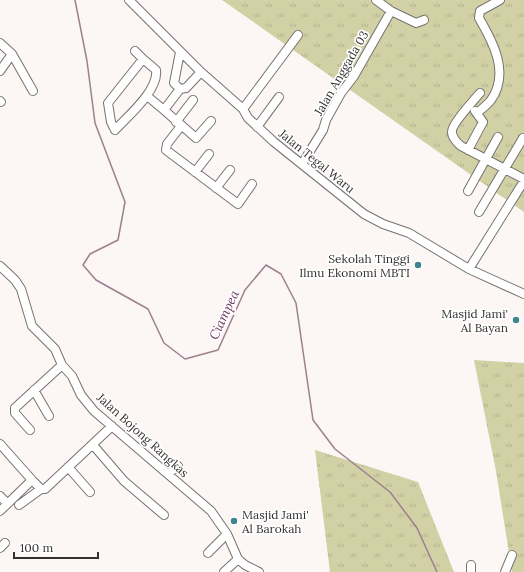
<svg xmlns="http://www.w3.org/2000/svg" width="524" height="572" viewBox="0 0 524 572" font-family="Lora,serif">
  <defs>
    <pattern id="grass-tufts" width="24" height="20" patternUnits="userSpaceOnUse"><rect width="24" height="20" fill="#d1d1a5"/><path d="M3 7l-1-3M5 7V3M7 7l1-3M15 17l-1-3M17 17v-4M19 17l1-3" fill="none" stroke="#b4b48e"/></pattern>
  </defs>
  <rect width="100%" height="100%" fill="#fcf6f4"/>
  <path fill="url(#grass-tufts)" d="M222 0H524V212Z
    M474 360 524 363V572H512L496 471Z
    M315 450 418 482 454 572H330Z"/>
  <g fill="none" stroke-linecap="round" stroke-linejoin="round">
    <path stroke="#9c7f91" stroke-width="1.5" d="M75 0 87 61 95 123 125 202 118 240 90 254 83 265 96 280 148 309 164 343 185 359 218 350 245 290 266 265 281 274 296 303 313 420 335 449 390 492 417 528 437 572"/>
    <defs>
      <path id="minor" d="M129 0 201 72 243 109 248 118 274 142 364 214 383 224 409 233 469 269 524 294
        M391 11 416 23 424 20
        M0 43 12 54 0 71
        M135 51 143 59
        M180 52 174 83 180 89 164 110 196 138 211 121
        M12 54 33 91
        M143 59 156 70C159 90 128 116 115 130L111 122 108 103Z
        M180 89 186 88 201 72
        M480 93C474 100 451 125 452 132 452 137 457 143 461 146L524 179
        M147 96 164 110
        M0 101 1 102
        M243 109 298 35
        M477 113C482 109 487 105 491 100 510 73 493 42 479 18L480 11 500 0
        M176 122 193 100
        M181 126 167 144 166 150 238 204 252 184
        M257 127 279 97
        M468 150 483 122 475 111
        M302 164 323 130 326 120 341 93 354 76 391 11 376 0
        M195 172 209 154
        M216 188 230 170
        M468 191 498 137
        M479 212 523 138
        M0 266 15 280 21 289 32 326 55 349 62 365 72 376 81 395 94 411 211 511 227 534 238 559 245 565 259 572
        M469 269 524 181
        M34 390 49 416
        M30 430 15 413V408L62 365
        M0 444 32 480 0 511
        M93 445 124 481 164 515
        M68 467 90 492
        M168 474 178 466
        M32 480 41 489H45L112 426
        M0 496 7 503
        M19 505 41 489
        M0 548 5 543
        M208 553 227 534
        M471 565V572
        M224 572 238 559
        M505 572 512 555"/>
    </defs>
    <use href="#minor" stroke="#777270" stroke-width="10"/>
    <use href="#minor" stroke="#fff" stroke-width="8"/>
  </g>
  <g fill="#3e868d" stroke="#fff" stroke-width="1.5">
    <circle cx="418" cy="265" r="4"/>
    <circle cx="516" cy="320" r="4"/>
    <circle cx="234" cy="521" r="4"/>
  </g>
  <g text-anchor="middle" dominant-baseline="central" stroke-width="3.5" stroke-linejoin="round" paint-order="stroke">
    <g font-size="12" fill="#333130" stroke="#fff">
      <text transform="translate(341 73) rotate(-60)">Jalan Anggada 03</text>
      <text transform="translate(317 161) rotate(39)">Jalan Tegal Waru</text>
      <text transform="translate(143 435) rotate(42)">Jalan Bojong Rangkas</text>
    </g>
    <g font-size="12" fill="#333130" stroke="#fff" text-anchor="end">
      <text x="410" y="258">Sekolah Tinggi<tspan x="410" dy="14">Ilmu Ekonomi MBTI</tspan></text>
      <text x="508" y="313">Masjid Jami'<tspan x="508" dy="14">Al Bayan</tspan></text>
      <text x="242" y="514" text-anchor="start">Masjid Jami'<tspan x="242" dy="14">Al Barokah</tspan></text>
    </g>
    <g font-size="13" font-style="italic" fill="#703a61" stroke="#fff">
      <text transform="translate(224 315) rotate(-65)">Ciampea</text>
    </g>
  </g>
  <path d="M14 552v6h84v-6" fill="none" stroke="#333130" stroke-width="2"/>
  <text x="20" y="552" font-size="12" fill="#333130" stroke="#ffffff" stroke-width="3" paint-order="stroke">100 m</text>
</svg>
